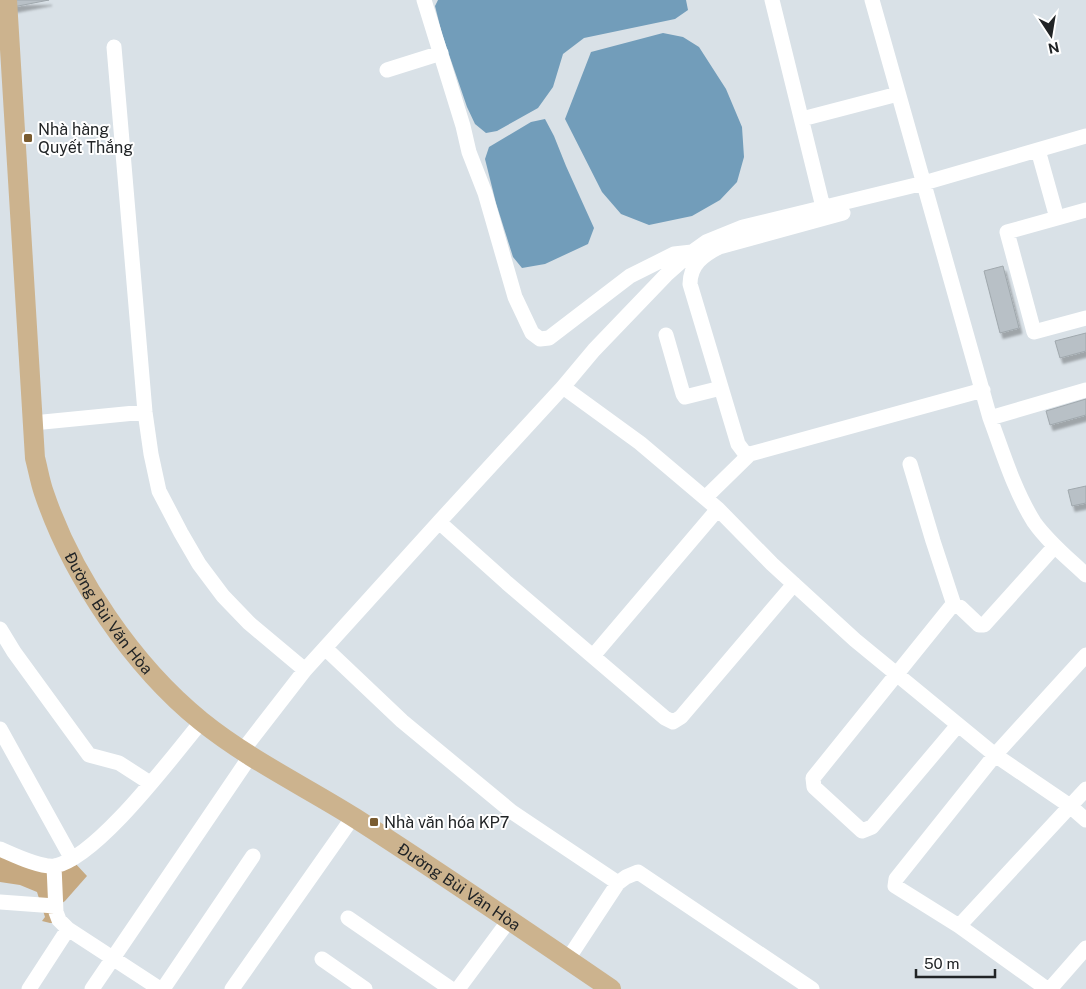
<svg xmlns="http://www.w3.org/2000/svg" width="1086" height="989" viewBox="0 0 1086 989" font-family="'Public Sans',sans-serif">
  <defs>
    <filter id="shadow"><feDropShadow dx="3" dy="5.5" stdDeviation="1" flood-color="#0004"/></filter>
  </defs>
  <rect width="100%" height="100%" fill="#d9e1e7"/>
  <path fill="#c6a981" d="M0 853 74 862 87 876 65 901 52 910 56 923H50L42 921 45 917 37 892 20 885 0 882Z"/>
  <path fill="#729dba" d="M438 0H686L688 10 675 19 584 38 563 54 553 87 538 108 497 131 486 133 475 124 467 107 442 34 435 6Z
    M663 33 683 37 699 47 726 89 742 127 744 157 737 182 720 200 692 216 649 225 621 214 602 192 565 119 591 52Z
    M545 119 554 136 566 166 594 228 588 244 545 264 522 268 513 257 496 203 485 159 489 147 531 122Z"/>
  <path fill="#b8c0c6" stroke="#a0a8ad" filter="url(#shadow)" d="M13 0H49L13 7Z
    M1003 266 1019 328 1000 333 984 271Z
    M1086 333V351L1060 358 1055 341Z
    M1086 399V415L1050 425 1046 411Z
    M1086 486V503L1072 506 1068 490Z"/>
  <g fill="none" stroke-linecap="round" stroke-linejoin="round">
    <path stroke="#fff" stroke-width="15" d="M424 0 463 126 469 152 485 193 515 297 532 333 540 339 549 338 630 276 674 254 692 252
      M772 0 823 207
      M872 0 990 418C1003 453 1014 490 1034 522 1048 542 1068 558 1086 575
      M114 47 145 412 151 454 159 491 181 533 199 564 223 596 249 623 305 670
      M387 70 441 53
      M802 119 898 94
      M1038 150 1057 218
      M1086 210 1007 232 1034 332 1086 318
      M843 213 719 247C703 255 690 265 690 284L738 444 744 452 750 454 983 390
      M666 335 683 394 685 397 721 388
      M563 387 640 443 718 509 772 564 855 640 995 755 1070 806 1086 820
      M990 418 1086 390
      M33 423 145 412
      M910 464 933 541 954 605
      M705 498 750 454
      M439 522 507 583 665 718 673 722 681 717 794 584
      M0 629 14 652 89 755 119 763 150 783
      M325 648 402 721 512 812 618 883
      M593 656 718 509
      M958 725 872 827 862 831 814 787 813 778 950 608 954 605 960 607 979 625H984L1055 546
      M0 729 72 859
      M243 750 305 670 439 522 563 387 594 350 666 275 692 252 706 242 743 227 924 183 1086 136
      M0 849C14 855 40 868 55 866 98 857 172 757 202 721
      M54 866 56 912 59 920 68 929 160 989
      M0 902 55 906
      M348 918 451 989
      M959 926 1086 789
      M322 959 365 989
      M568 959 618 883 626 877 638 872 812 989
      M29 989 68 929
      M92 989 251 755
      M163 989 253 856
      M232 989 353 817
      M458 989 510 919
      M1047 989 959 926 895 886 896 879 995 755 1086 655
      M1050 989 1086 948"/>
    <path stroke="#ccb38e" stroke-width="20" id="s1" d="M7 0 35 458C38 469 40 482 44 493 72 576 133 666 201 721 248 759 304 786 355 818 441 873 526 931 611 989"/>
  </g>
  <g fill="#7a5c30" stroke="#fff" stroke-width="2">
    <rect x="23" y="133" width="10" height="10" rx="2.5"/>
    <rect x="369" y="817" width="10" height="10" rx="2.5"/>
  </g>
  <g text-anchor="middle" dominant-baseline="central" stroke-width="4" stroke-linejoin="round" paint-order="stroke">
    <g font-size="16" fill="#212426" stroke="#fff" text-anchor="start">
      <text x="38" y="129">Nhà hàng<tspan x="38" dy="18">Quyết Thắng</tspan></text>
      <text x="384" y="822">Nhà văn hóa KP7</text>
    </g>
    <g font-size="16" fill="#212426" stroke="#fff">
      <text stroke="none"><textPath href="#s1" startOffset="632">Đường Bùi Văn Hòa</textPath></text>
      <text stroke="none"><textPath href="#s1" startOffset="1082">Đường Bùi Văn Hòa</textPath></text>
    </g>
  </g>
  <g transform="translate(1051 35) rotate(168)" stroke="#ffffff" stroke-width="4" paint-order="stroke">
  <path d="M0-4L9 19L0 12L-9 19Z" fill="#212426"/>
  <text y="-8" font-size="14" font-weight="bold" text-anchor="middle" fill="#212426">N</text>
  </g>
  <path d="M916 969v8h79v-8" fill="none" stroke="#212426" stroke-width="2.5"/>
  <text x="924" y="969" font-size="15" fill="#212426" stroke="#ffffff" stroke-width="4" paint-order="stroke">50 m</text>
</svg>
